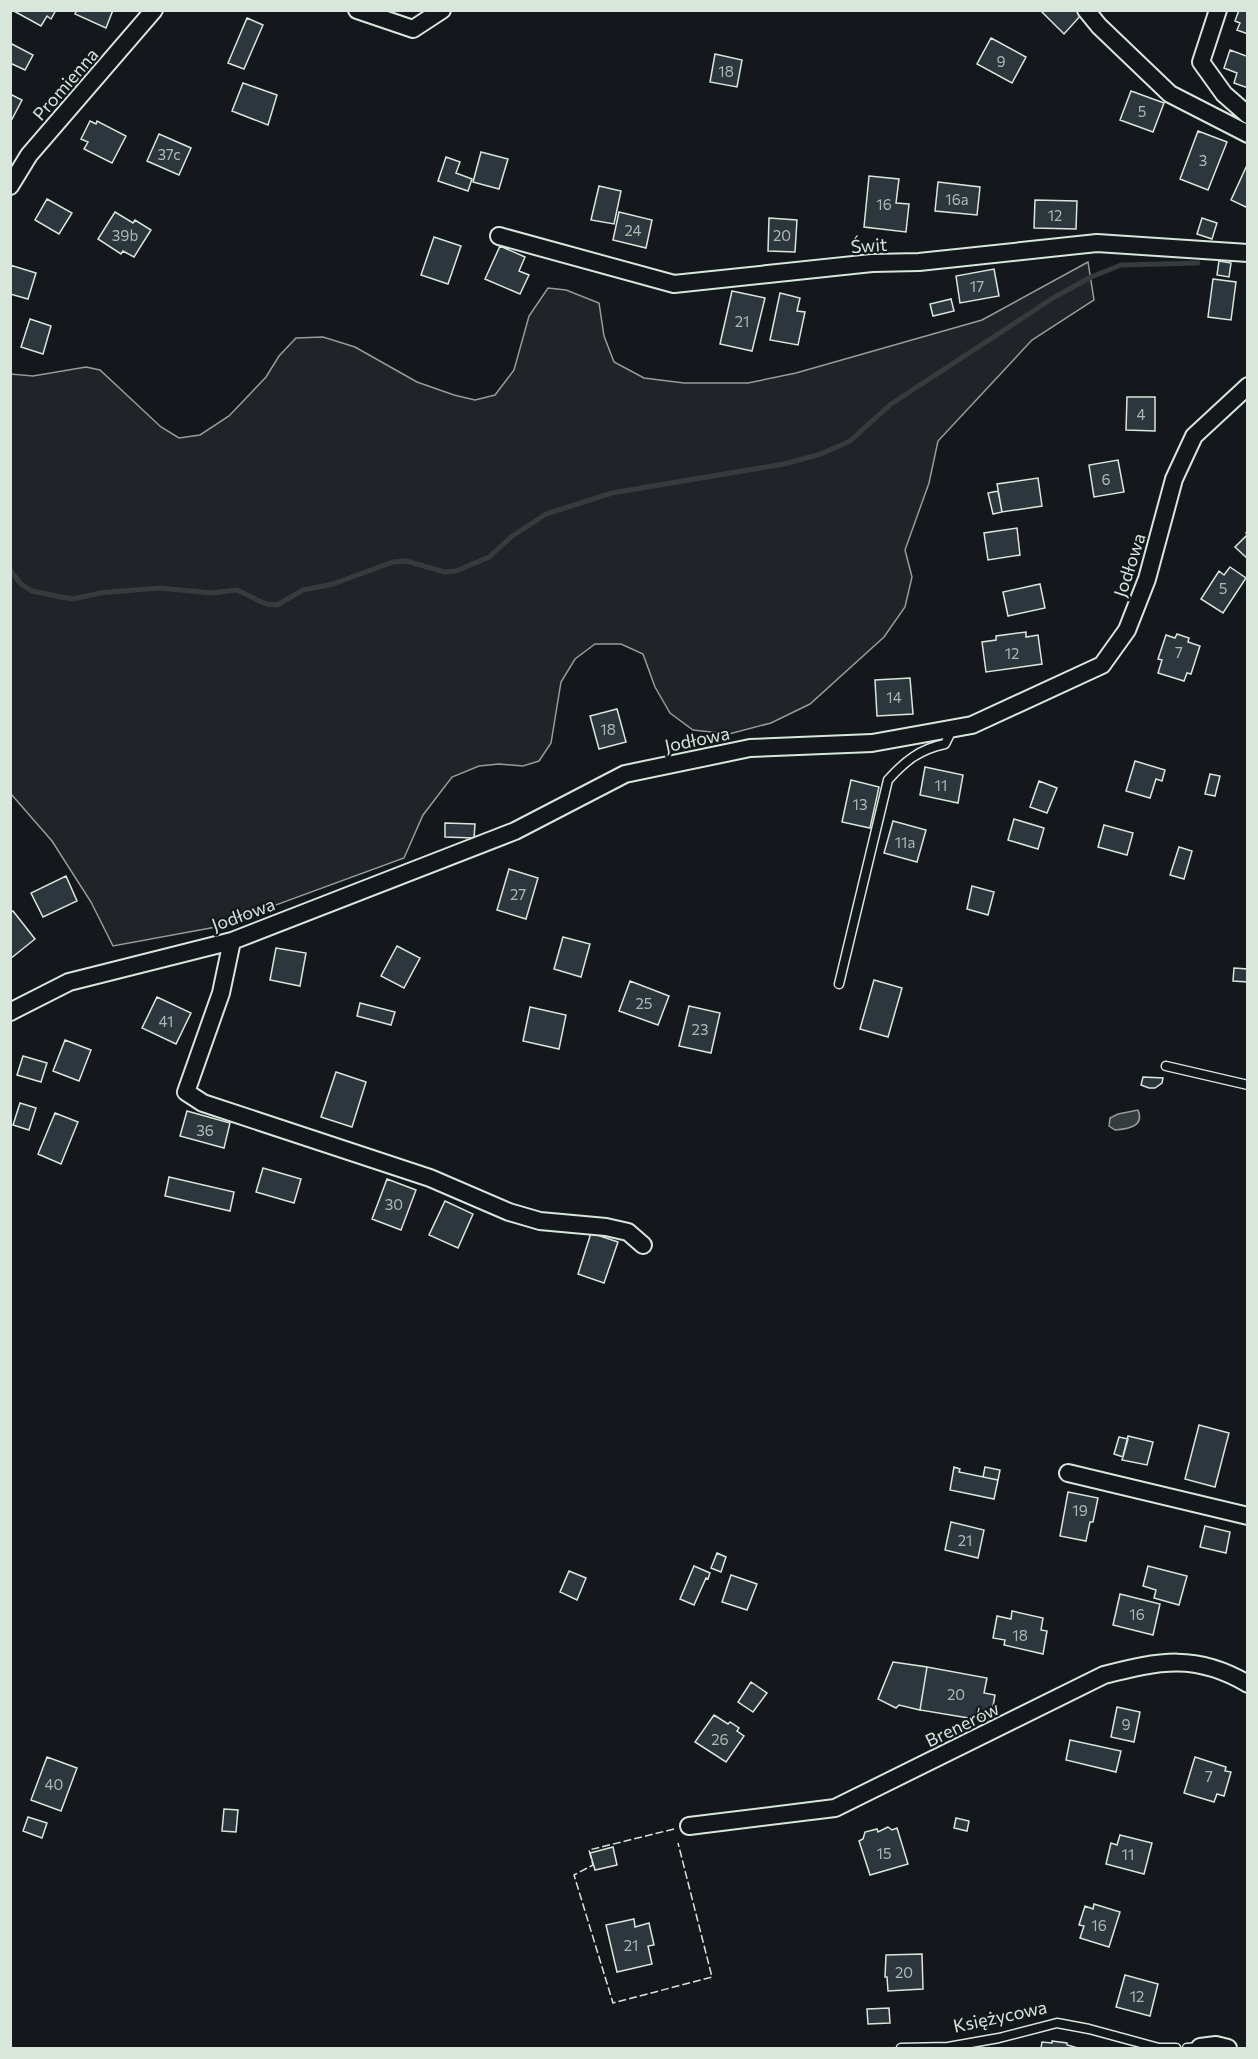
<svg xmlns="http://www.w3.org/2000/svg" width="1258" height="2059" viewBox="0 0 1258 2059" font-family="Commissioner,sans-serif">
  <rect width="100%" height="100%" fill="#14181c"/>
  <path fill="#202428" stroke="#939e99" stroke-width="1.5" d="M1088 262 1094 300 1032 340 938 441 929 483 905 550 912 577 905 607 884 637 810 704 771 723 729 734 693 730 670 713 655 687 643 654 621 644H595L575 659 561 682 551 743 539 761 523 766 499 764 479 766 452 777 423 815 404 858 216 927 113 946 91 902 52 841 11 794V374L33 376 86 367 100 370 161 427 179 438 200 435 229 416 266 377 279 356 296 338 323 337 355 347 417 382 454 395 475 400 495 395 514 370 529 316 548 288 566 290 599 303 604 336 614 362 644 378 684 383H748L796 373 982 320Z"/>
  <path fill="#363b3e" stroke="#939e99" stroke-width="1.5" d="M1138 1110C1145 1127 1127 1129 1115 1130L1109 1126 1110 1118 1118 1114Z"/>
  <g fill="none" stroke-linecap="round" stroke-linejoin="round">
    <path stroke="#363b3e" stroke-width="5" d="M10 570 21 584 32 591 61 597 73 599 100 593 146 589 160 588 211 593 237 590 266 604 277 605 303 590 333 584 393 562 406 561 445 572 456 571 489 557 511 537 546 514 612 493 784 464 821 454 850 441 891 404 1053 298 1091 277 1121 265 1198 263"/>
  </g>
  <path fill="#2c363c" stroke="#d8e6dc" stroke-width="1.5" d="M12 10H56L51 19 47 16 41 26Z
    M77 10H113L106 28 75 14Z
    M1040 10H1079L1082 14 1064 34Z
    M1239 10H1248V34L1237 30 1240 23 1235 21Z
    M247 18 263 25 244 69 228 63Z
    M991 38 1026 57 1012 83 977 64Z
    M10 43 33 55 25 70 10 63Z
    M1230 50 1246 56 1248 54V88L1234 83 1237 73 1224 68Z
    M715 54 742 60 737 87 710 82Z
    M243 83 277 95 268 125 232 111Z
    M1131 91 1164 103 1153 132 1120 120Z
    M10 94 22 100 10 123Z
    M90 121 96 124 97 121 126 136 112 163 84 149 88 142 81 139Z
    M1198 131 1227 142 1208 190 1180 179Z
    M159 134 191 148 179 175 147 161Z
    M481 152 508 159 499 189 473 182Z
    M446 157 460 162 456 173 472 179 468 191 438 181Z
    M1248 163V208L1231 200Z
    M869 176 899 179 896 203 909 204 906 232 864 227Z
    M938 182 980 187 977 215 935 211Z
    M599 186 621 191 614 224 591 220Z
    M47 199 72 213 59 234 35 220Z
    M1035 200 1077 201 1076 229 1034 228Z
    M115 212 133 223 135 220 151 230 134 257 123 251 121 254 98 239Z
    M619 212 652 220 646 248 613 240Z
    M769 218 797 220 795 252 768 251Z
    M1202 218 1217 223 1212 239 1197 234Z
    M434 237 461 246 448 284 421 275Z
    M500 246 525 257 519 271 529 275 520 294 485 279Z
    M1219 261 1231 263 1229 277 1217 275Z
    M10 265 36 273 28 299 10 294Z
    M994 269 999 296 960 303 956 276Z
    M1213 279 1236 282 1231 320 1208 317Z
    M732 291 765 298 752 351 720 344Z
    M780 293 800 298 797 311 805 312 798 345 770 340Z
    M951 299 954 311 933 316 930 304Z
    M30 319 51 326 43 354 21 347Z
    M1127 397H1155V431L1126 430Z
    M1118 460 1124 492 1094 497 1089 465Z
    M1038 478 1042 506 1002 512 997 484Z
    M998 491 1002 512 993 514 988 493Z
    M1017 528 1020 555 988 560 984 533Z
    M1248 531V559L1235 547 1247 535 1246 533Z
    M1230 567 1246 578 1223 613 1201 599 1219 571 1224 575Z
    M1040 584 1045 608 1008 616 1003 592Z
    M1026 632V637L1038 635 1042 664 986 672 982 642 996 640V636Z
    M1177 634 1189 638 1188 642 1200 646 1191 674 1187 673 1184 681 1158 673 1162 660 1158 659 1166 635 1175 638Z
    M910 678 913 714 877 716 875 680Z
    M617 709 626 742 599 749 590 716Z
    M1135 761 1165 770 1162 781 1156 779 1150 798 1126 791Z
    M925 767 963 775 958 803 920 795Z
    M1210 774 1220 776 1215 796 1205 794Z
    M851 780 879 787 870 828 842 822Z
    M1039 781 1057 788 1047 813 1030 807Z
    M1014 819 1044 828 1038 849 1008 840Z
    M893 821 926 830 917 862 884 853Z
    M445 823 475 824 474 838 445 837Z
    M1104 825 1133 833 1127 855 1098 847Z
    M1179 847 1192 851 1184 879 1170 875Z
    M509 869 538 878 526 919 497 910Z
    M66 876 77 901 43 917 31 893Z
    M972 886 994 892 988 915 967 909Z
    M13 911 35 939 10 959V913Z
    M563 937 590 944 581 977 554 969Z
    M397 946 420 958 404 988 381 976Z
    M276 948 306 953 300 986 270 980Z
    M1234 968 1248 969V982L1233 981Z
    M874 980 902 988 888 1037 860 1029Z
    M630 981 669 996 658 1025 619 1011Z
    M157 997 191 1013 176 1044 142 1028Z
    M360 1003 395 1012 391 1025 357 1016Z
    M689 1006 720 1013 711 1053 679 1046Z
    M530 1007 566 1015 559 1049 523 1041Z
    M65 1040 91 1050 79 1081 53 1071Z
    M23 1056 47 1063 41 1082 17 1075Z
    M336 1072 366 1082 352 1127 321 1117Z
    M1143 1077 1163 1078 1162 1083 1155 1088H1149L1141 1085Z
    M20 1103 36 1108 29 1130 13 1125Z
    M187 1111 230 1123 224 1148 180 1136Z
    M55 1113 78 1122 61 1164 38 1154Z
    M263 1168 301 1179 294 1203 256 1192Z
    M169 1177 234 1192 230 1211 165 1196Z
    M387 1179 416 1190 401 1230 372 1219Z
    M445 1201 473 1214 458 1248 429 1235Z
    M591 1233 618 1242 604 1283 578 1274Z
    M1199 1425 1229 1433 1215 1487 1185 1479Z
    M1128 1436 1153 1442 1147 1465 1122 1460Z
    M1119 1437 1128 1439 1123 1457 1114 1454Z
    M954 1467 960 1469 959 1472 998 1480 994 1499 950 1490Z
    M985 1467 1000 1470 998 1480 983 1477Z
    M1068 1492 1098 1498 1093 1522H1090L1086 1541 1060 1536Z
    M951 1522 984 1530 978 1558 945 1550Z
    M1205 1526 1230 1532 1226 1553 1200 1547Z
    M717 1553 726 1557 721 1572 711 1568Z
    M694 1566 710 1573 708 1579 706 1578 694 1605 680 1599Z
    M1148 1566 1187 1576 1179 1605 1154 1598 1156 1590 1143 1586Z
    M569 1571 586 1578 577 1600 560 1592Z
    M731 1575 757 1584 747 1610 722 1602Z
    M1120 1594 1160 1604 1153 1635 1113 1625Z
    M1012 1611 1043 1618 1041 1630 1047 1631 1043 1654 1004 1645 1005 1640 993 1638 997 1616 1011 1619Z
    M893 1662 927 1667 920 1710 899 1705 896 1708 878 1699Z
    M927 1667 987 1678 984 1693 995 1695 991 1718 981 1717V1720L920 1710Z
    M751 1682 767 1693 753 1712 738 1702Z
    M1117 1707 1140 1712 1134 1742 1111 1737Z
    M714 1715 728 1724 730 1722 739 1728 737 1731 744 1736 726 1762 695 1742Z
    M1070 1740 1121 1751 1116 1772 1066 1760Z
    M47 1757 77 1768 61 1811 31 1800Z
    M1195 1757 1226 1767 1225 1771 1231 1772 1224 1796 1217 1794 1214 1802 1184 1793Z
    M224 1809 238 1810 236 1832 222 1831Z
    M28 1817 47 1823 42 1838 23 1831Z
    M956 1818 969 1821 967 1831 954 1828Z
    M888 1827 892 1830 897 1828 908 1864 870 1875 859 1841 863 1839 865 1832 877 1829 878 1832Z
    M1120 1835 1152 1843 1144 1874 1106 1864 1111 1843 1117 1845Z
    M613 1847 617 1865 595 1870 590 1853Z
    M1094 1904 1120 1912 1109 1947 1080 1938 1084 1926 1079 1925 1085 1906 1093 1909Z
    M634 1919 635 1927 649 1923 654 1945 648 1946 652 1964 617 1972 606 1925Z
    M922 1954 923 1989 888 1991 887 1977H885L886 1955Z
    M1125 1975 1158 1984 1150 2016 1116 2007Z
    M889 2008 890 2023 868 2024 867 2009Z
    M1052 2041 1067 2043V2045L1078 2048H1041L1042 2042 1052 2043Z"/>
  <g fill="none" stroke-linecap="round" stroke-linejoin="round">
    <defs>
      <path id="lane" d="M839 984 888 780C905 761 920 749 945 744L953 728
        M1166 1066 1248 1085
        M901 2048 948 2047 999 2038 1057 2023 1089 2029 1159 2048H1176
        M1187 2048 1200 2047"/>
      <path id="street" d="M357 10 413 29 442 10
        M1086 10 1099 26 1170 94 1248 134
        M1218 10 1201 62 1224 94 1248 115
        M10 186 29 155 154 10
        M499 236 674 284 872 263 919 262 1097 243 1248 253
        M232 941 221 993 186 1092 203 1103 430 1178 509 1212 540 1221 606 1227 628 1232 643 1245
        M10 1012 69 982 232 941 515 831 625 774 750 748 872 743 972 725 1102 665 1127 630 1147 579 1174 479 1194 436 1248 386
        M1068 1473 1248 1516
        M689 1826 835 1808 1104 1675C1159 1661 1196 1653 1248 1684
        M1200 2047 1216 2045 1228 2048"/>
    </defs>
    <use href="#lane" stroke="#d8e6dc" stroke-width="11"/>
    <use href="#street" stroke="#d8e6dc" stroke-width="20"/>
    <use href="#lane" stroke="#14181c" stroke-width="8"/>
    <use href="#street" stroke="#14181c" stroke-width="16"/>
    <path stroke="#d8e6dc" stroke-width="1.5" stroke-dasharray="8 3" stroke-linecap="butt" d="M674 1829 589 1850 593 1865 574 1875 613 2003 712 1977 678 1843"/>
  </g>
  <g text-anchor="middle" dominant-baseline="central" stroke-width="4.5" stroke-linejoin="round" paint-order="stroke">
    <g font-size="15" fill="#adbab4">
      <text x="1001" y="61">9</text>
      <text x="726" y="71">18</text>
      <text x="1142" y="111">5</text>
      <text x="169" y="154">37c</text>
      <text x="1203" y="160">3</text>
      <text x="957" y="199">16a</text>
      <text x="884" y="204">16</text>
      <text x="1055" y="215">12</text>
      <text x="633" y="230">24</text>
      <text x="125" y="235">39b</text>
      <text x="782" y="235">20</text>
      <text x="977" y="286">17</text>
      <text x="742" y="321">21</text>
      <text x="1141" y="414">4</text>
      <text x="1106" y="479">6</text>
      <text x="1223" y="588">5</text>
      <text x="1179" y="652">7</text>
      <text x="1012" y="653">12</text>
      <text x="894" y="697">14</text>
      <text x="608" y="729">18</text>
      <text x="941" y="785">11</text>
      <text x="860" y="804">13</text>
      <text x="905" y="842">11a</text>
      <text x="518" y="894">27</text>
      <text x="644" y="1003">25</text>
      <text x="166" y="1021">41</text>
      <text x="700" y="1029">23</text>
      <text x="205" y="1130">36</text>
      <text x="394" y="1204">30</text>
      <text x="1080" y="1510">19</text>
      <text x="965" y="1540">21</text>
      <text x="1137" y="1614">16</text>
      <text x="1020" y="1635">18</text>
      <text x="956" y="1694">20</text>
      <text x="1126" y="1724">9</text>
      <text x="720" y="1739">26</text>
      <text x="1209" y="1776">7</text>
      <text x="54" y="1784">40</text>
      <text x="884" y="1853">15</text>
      <text x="1128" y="1854">11</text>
      <text x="1099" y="1925">16</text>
      <text x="631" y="1945">21</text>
      <text x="904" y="1972">20</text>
      <text x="1137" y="1996">12</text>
    </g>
    <g font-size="18" fill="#d8e6dc" stroke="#14181c">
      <text transform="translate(65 84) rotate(-49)">Promienna</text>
      <text transform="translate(869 245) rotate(-4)">Świt</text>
      <text transform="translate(1129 565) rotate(-72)">Jodłowa</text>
      <text transform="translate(697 739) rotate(-12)">Jodłowa</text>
      <text transform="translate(243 914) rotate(-20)">Jodłowa</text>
      <text transform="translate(962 1724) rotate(-26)">Brenerów</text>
      <text transform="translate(1000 2016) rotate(-12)">Księżycowa</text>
    </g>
  </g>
  <rect width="1258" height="2059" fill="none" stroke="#d8e6dc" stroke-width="24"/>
</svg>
